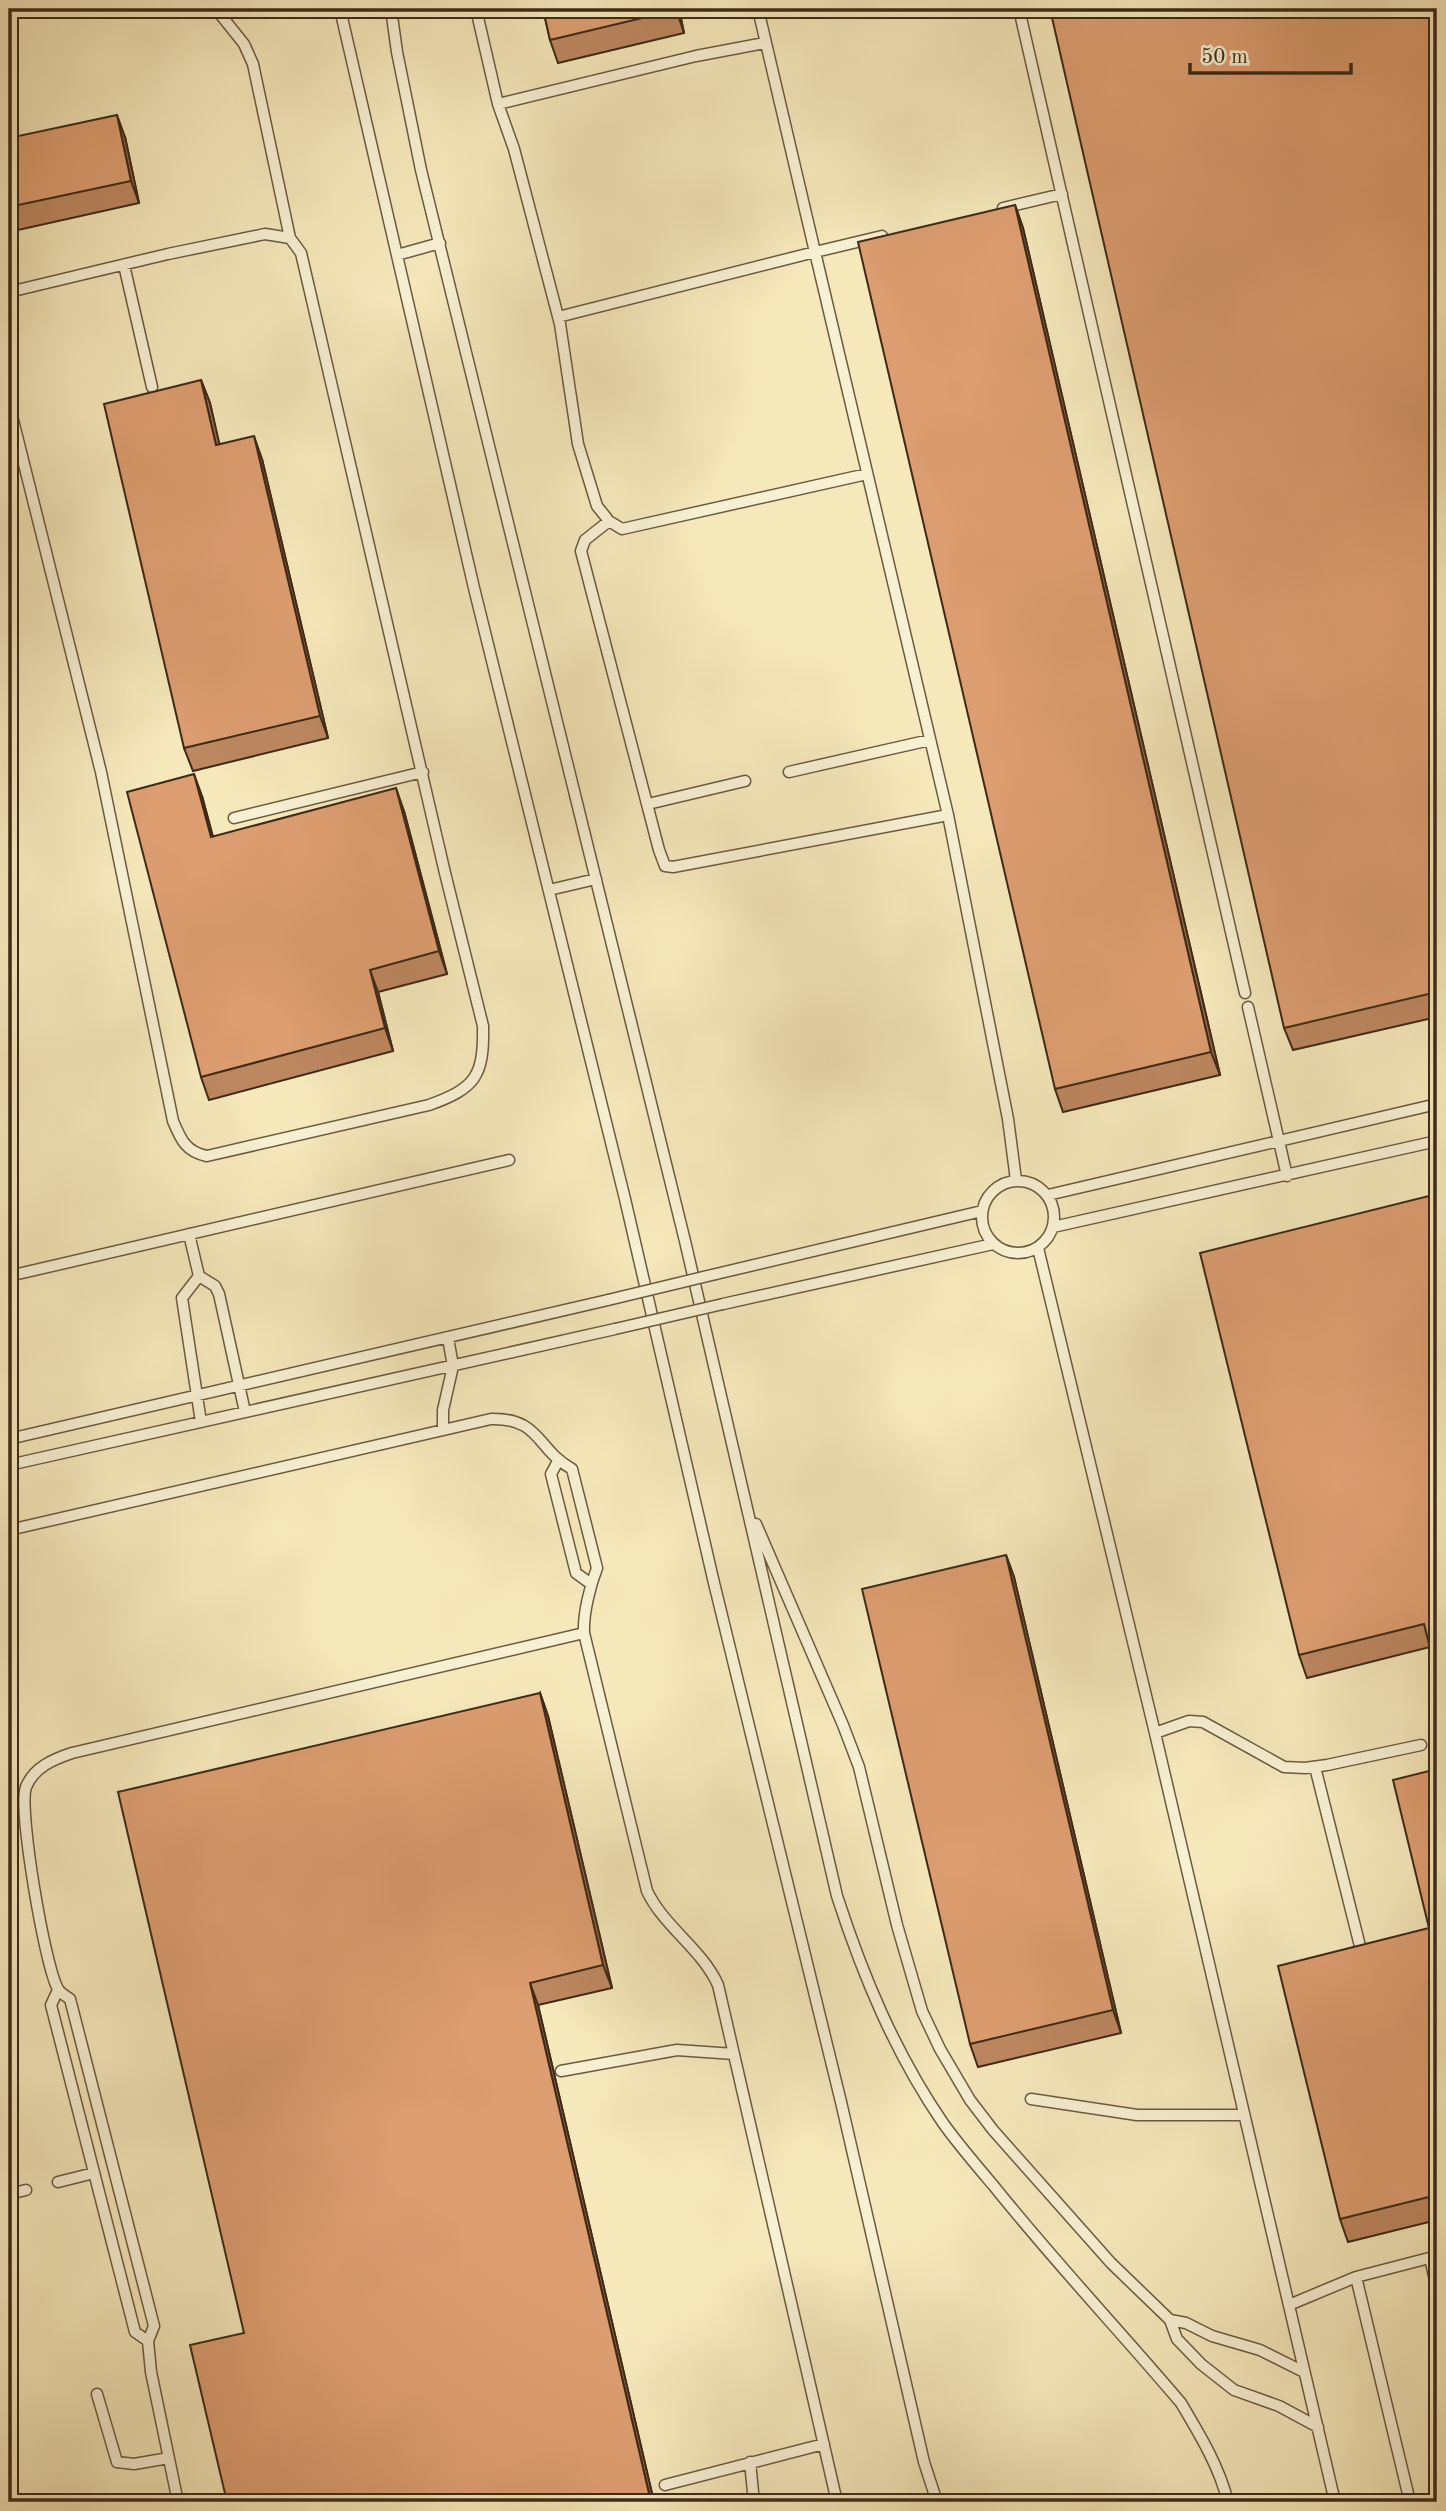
<svg xmlns="http://www.w3.org/2000/svg" width="1446" height="2511" viewBox="0 0 1446 2511" font-family="'Old Standard TT',serif">
  <rect width="100%" height="100%" fill="#f5e8bb"/>
  <filter id="stains"><feTurbulence type="fractalNoise" baseFrequency=".00286" numOctaves="4"/><feColorMatrix values="0 0 0 0 .2 0 0 0 0 .09 0 0 0 0 .02 0 0 0 .5 -.17"/></filter>
  <radialGradient id="worn" r=".72"><stop offset=".6" stop-color="#630" stop-opacity="0"/><stop offset="1" stop-color="#630" stop-opacity=".3"/></radialGradient>
  <g fill="none" stroke-linecap="round" stroke-linejoin="round">
    <defs>
      <path id="lane" d="M216 9 244 44 253 64 290 238
        M340 9 474 588 625 1199 714 1583 841 2102 924 2462 937 2502
        M391 9 397 52 421 170 685 1241 837 1896C863 1976 895 2053 943 2123 958 2144 976 2165 993 2185 1053 2260 1119 2330 1181 2403 1200 2435 1219 2466 1228 2502
        M476 9 498 104 696 56 765 43
        M1019 9 1245 993
        M498 104 514 149 560 324 578 444 597 506 609 521 622 529 867 474
        M1003 208 1062 194
        M882 236 815 252 948 815 1008 1119 1016 1180
        M397 255 440 243
        M124 265 152 387
        M9 292 168 254 265 234 290 238 301 253 445 873 483 1026C484 1076 476 1088 429 1105L207 1156C186 1152 181 1140 173 1121L101 772 9 404
        M558 317 815 252 758 9
        M609 521 585 540 581 551 659 850 665 866 673 867 948 815
        M789 772 930 740
        M648 804 745 781
        M234 818 423 772
        M549 890 596 879
        M1248 1007 1287 1176
        M982 1217a36 36 0 1 1 72 0a36 36 0 1 1-72 0Z
        M1048 1195 1437 1104
        M1053 1227 1437 1141
        M189 1234 199 1276 215 1286 219 1294 245 1412
        M1038 1248 1155 1733 1335 2502
        M716 1274 982 1211
        M9 1276 509 1160
        M199 1276 182 1298 201 1422
        M723 1304 993 1244
        M443 1429V1410L453 1366 448 1338
        M9 1439 608 1300
        M558 1461 551 1474 576 1573 591 1584
        M9 1465 615 1329
        M756 1524 843 1725 859 1767 897 1925 922 2011 940 2049 970 2100 993 2130 1111 2263 1170 2320 1177 2339 1201 2364 1234 2390 1279 2406 1318 2427
        M9 1530 491 1419C541 1418 536 1449 572 1469L597 1568C590 1586 583 1614 584 1633L647 1891C664 1927 702 1949 718 1985L837 2502
        M1155 1733 1189 1721 1203 1722 1284 1767 1305 1768 1327 1765 1421 1745
        M1315 1767 1362 1954
        M58 1990 51 2005 135 2332 148 2341
        M561 2071 677 2050 734 2054
        M1031 2099 1137 2115H1244
        M58 2182 94 2173
        M9 2194 26 2190
        M1430 2258 1437 2289
        M1356 2277 1410 2502
        M1289 2305 1356 2277 1437 2256
        M1170 2320 1186 2323 1212 2336 1260 2350 1304 2372
        M97 2394 117 2462 134 2464 169 2458
        M750 2462 754 2502
        M665 2485 824 2444
        M178 2502 151 2372 148 2341 154 2326 70 1999C66 1996 60 1993 58 1989 45 1967 18 1809 26 1787 34 1767 54 1759 72 1753L584 1633"/>
    </defs>
    <use href="#lane" stroke="#6c5a40" stroke-width="13"/>
    <use href="#lane" stroke="#f8f0d3" stroke-width="10"/>
    <defs>
      <path id="lane-bridge" d="M608 1300 716 1274
        M615 1329 723 1304"/>
    </defs>
    <use href="#lane-bridge" stroke="#6c5a40" stroke-width="13" stroke-linecap="butt"/>
    <use href="#lane-bridge" stroke="#f8f0d3" stroke-width="10"/>
  </g>
  <path fill="#bd8760" stroke="#3e2a17" stroke-width="2" d="M543 9H679L684 33 558 63 550 40Z
    M1436 9 1437 15V1017L1293 1050 1284 1028Z
    M125 137 139 203 9 232V138Z
    M1015 205 1023 228 1220 1075 1063 1112 1055 1089Z
    M201 380 210 403 219 445 262 459 328 738 193 771 184 748Z
    M202 796 213 837 404 811 447 974 378 992 393 1051 209 1100 201 1077Z
    M1437 1194 1430 1647 1307 1678 1299 1655Z
    M1006 1555 1014 1577 1121 2033 978 2067 970 2044Z
    M540 1693 548 1716 612 1988 538 2005 654 2502H227L244 2333Z
    M1437 1769V2220L1348 2242 1340 2219 1429 1928Z"/>
  <path fill="#9a6e4e" stroke="#3e2a17" stroke-width="2" d="M676 9H679L684 33Z
    M1433 9H1436L1437 15V28Z
    M117 115 125 137 139 203 131 181Z
    M1015 205 1023 228 1220 1075 1211 1052Z
    M201 380 210 403 225 468 216 445Z
    M254 436 262 459 328 738 320 716Z
    M194 774 202 796 219 860 211 837Z
    M396 788 404 811 447 974 439 951Z
    M370 970 378 992 393 1051 385 1028Z
    M1006 1555 1014 1577 1121 2033 1113 2010Z
    M540 1693 548 1716 612 1988 603 1965Z
    M530 1983 538 2005 654 2502H651Z"/>
  <path fill="#dc9d70" stroke="#3e2a17" stroke-width="2" d="M543 9H676V10L550 40Z
    M1050 9H1433L1437 28V992L1284 1028Z
    M117 115 131 181 9 207V138Z
    M1015 205 1211 1052 1055 1089 858 242Z
    M201 380 216 445 254 436 320 716 184 748 104 404Z
    M194 774 211 837 396 788 439 951 370 970 385 1028 201 1077 127 792Z
    M1437 1194V1676L1424 1624 1299 1655 1200 1253Z
    M1006 1555 1113 2010 970 2044 862 1589Z
    M540 1693 603 1965 530 1983 651 2502H227L190 2345 244 2333 118 1792Z
    M1437 1769V2195L1340 2219 1278 1966 1429 1928 1393 1780Z"/>
  <rect width="1446" height="2511" fill="none" stroke="#f5e8bb" stroke-width="35"/>
  <rect x="10" y="10" width="1425" height="2490" fill="none" stroke="#3e2a17" stroke-width="3.5"/>
  <rect x="18" y="18" width="1411" height="2476" fill="none" stroke="#3e2a17" stroke-width="2"/>
  <path d="M1190 63v10h161v-10" fill="none" stroke="#3e2a17" stroke-width="3.5"/>
  <text x="1201" y="63" font-size="21" fill="#3e2a17" stroke="#f8f0d3" stroke-width="5" paint-order="stroke">50 m</text>
  <rect width="100%" height="100%" filter="url(#stains)"/>
  <rect width="100%" height="100%" fill="url(#worn)"/>
</svg>
